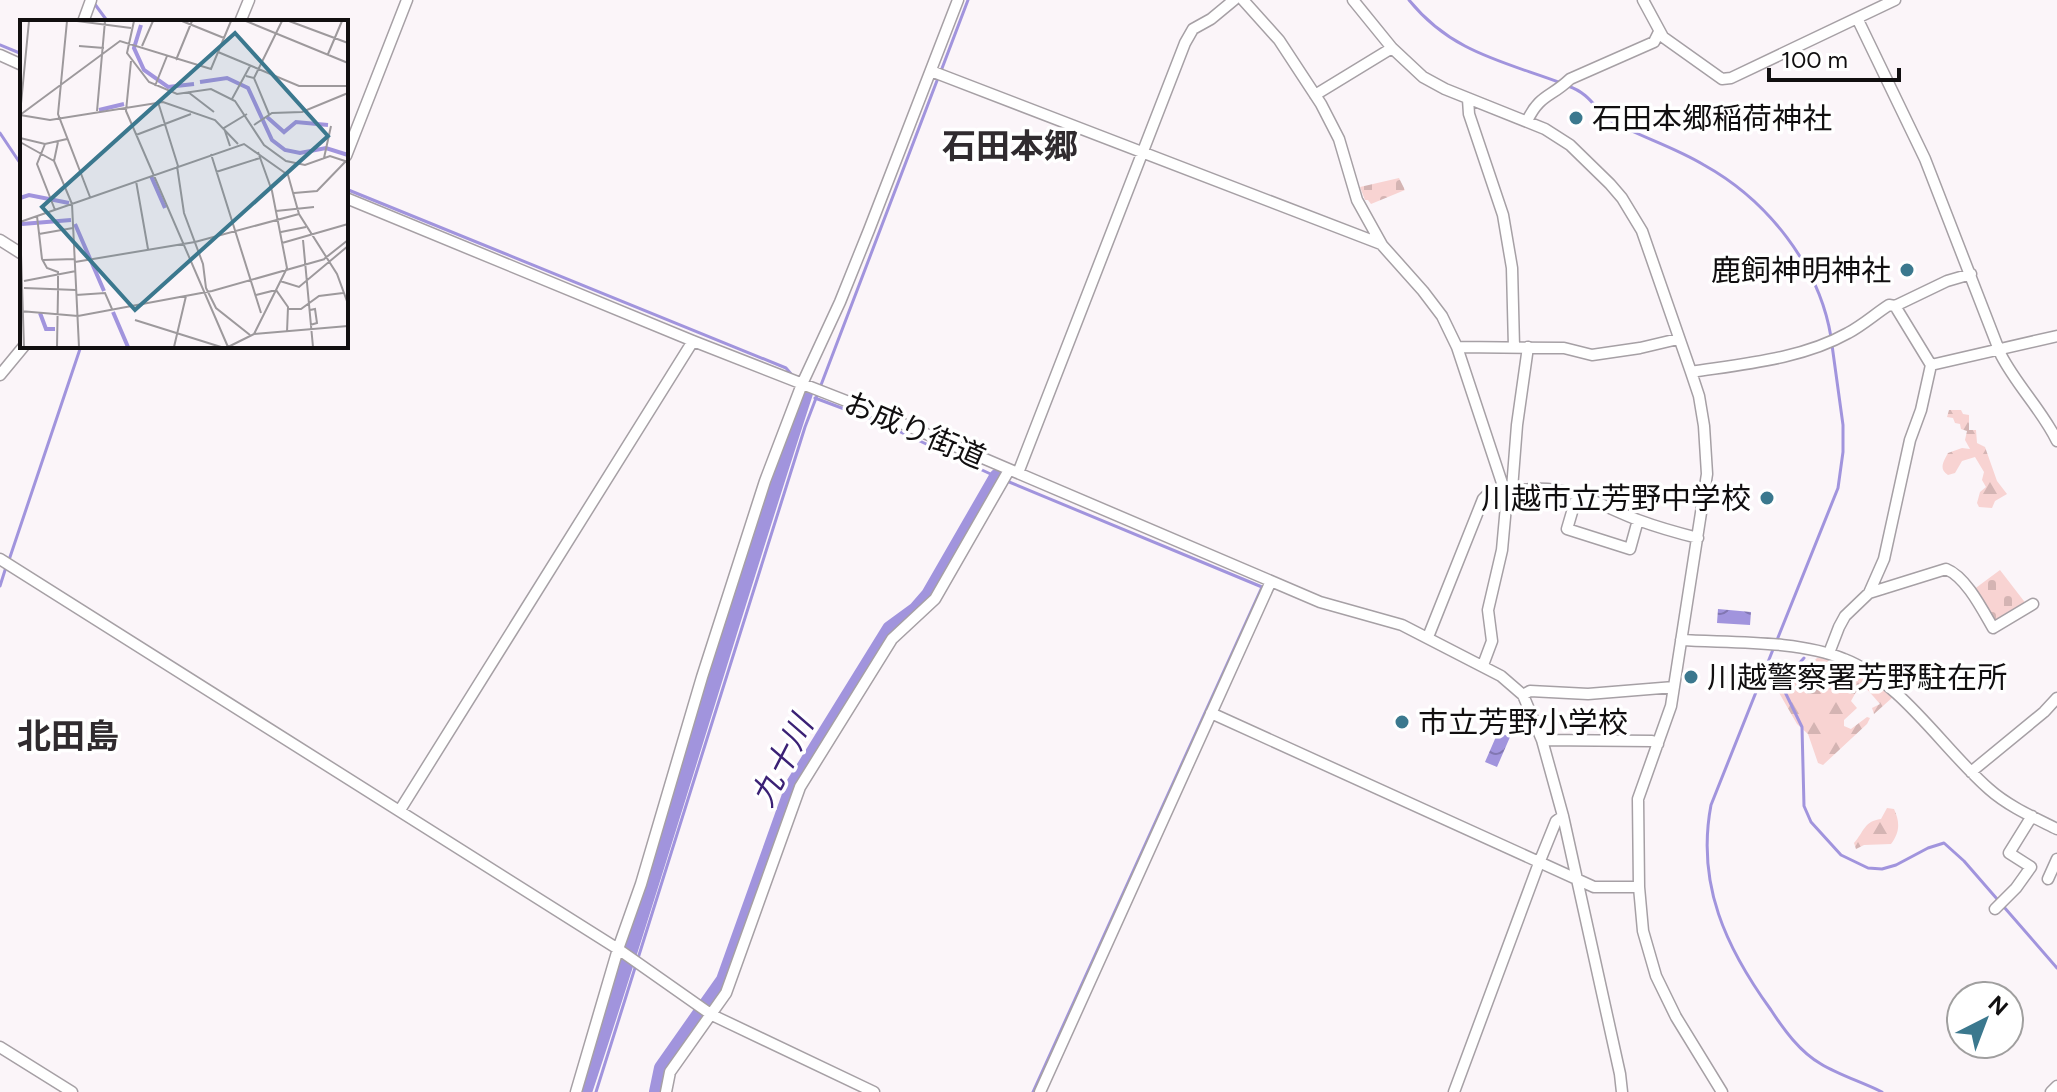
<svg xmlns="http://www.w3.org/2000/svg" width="2057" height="1092" viewBox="0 0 2057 1092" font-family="Figtree,'Noto Sans JP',sans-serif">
  <defs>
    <pattern id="forest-firs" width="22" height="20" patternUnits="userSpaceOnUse" patternTransform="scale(2)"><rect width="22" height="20" fill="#f8d3d2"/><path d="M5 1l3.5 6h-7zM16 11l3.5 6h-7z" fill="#d4b4b3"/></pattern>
    <pattern id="cemetery-stones" width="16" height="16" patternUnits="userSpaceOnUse" patternTransform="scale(2)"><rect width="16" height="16" fill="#f8d3d2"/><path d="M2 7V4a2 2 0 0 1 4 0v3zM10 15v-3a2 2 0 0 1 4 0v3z" fill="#d4b4b3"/></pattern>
    <pattern id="water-waves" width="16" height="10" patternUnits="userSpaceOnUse" patternTransform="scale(2)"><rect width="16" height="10" fill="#a194dd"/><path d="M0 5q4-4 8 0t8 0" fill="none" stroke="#8277b2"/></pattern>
  </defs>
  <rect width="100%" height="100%" fill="#fbf5f9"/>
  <path fill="url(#forest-firs)" d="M1949 410H1961L1963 414 1969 415V430H1976L1977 443 1985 447 1997 481 2007 494 1995 501 1992 508 1979 507 1977 503 1980 492 1986 487 1982 480 1984 472 1975 457 1962 461 1955 473 1948 475C1938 469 1944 461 1948 453L1962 448 1970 449 1965 440 1967 431 1961 429 1960 424 1955 423 1953 418 1947 417Z
    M1817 658C1835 657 1881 685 1893 697L1874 714 1872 708 1880 704 1866 688 1856 692 1851 701 1857 708 1844 720V726L1851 729 1867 717 1870 718 1867 724 1823 765 1818 763 1808 734 1797 724 1778 691C1782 676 1797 664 1811 664Z
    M1887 808 1894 809C1900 822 1900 832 1891 844L1864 845 1856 849 1854 843C1864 832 1864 821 1881 819Z"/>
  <path fill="url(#cemetery-stones)" d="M1399 178 1405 190 1371 204 1368 200H1365L1360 187Z
    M2000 570 2027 605 1994 625 1973 590Z"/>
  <path fill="url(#water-waves)" d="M1718 609 1751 612 1750 625 1717 623Z
    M1498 732 1510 737 1497 767 1485 762Z"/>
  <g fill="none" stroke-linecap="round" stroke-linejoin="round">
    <path stroke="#a194dd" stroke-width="3" d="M1409 0C1451 52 1502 61 1561 83
      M94 3 108 22
      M0 45 22 54
      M941 71 968 0
      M1568 86C1594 95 1596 114 1615 123 1644 138 1676 148 1704 165 1767 200 1819 265 1831 337
      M0 133 22 166
      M346 189 786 368 792 375
      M815 398 879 422 997 477 1262 587 1033 1092
      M9 560 81 346
      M0 586 6 567
      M1777 640 1838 488 1843 452V425L1832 345
      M1774 647 1711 805C1696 884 1726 948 1771 1010 1784 1030 1800 1052 1821 1064 1839 1075 1862 1082 1882 1092
      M1804 658 1786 678 1785 692 1802 727 1804 806 1811 822 1841 855 1868 868 1882 869 1896 865 1928 848 1944 843 1964 861 2057 968
      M596 1092 805 427 938 78"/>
    <path stroke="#a194dd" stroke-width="16" d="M584 1092C661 860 729 625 805 393
      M657 1092 662 1068 724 980 794 784 890 629 916 610 929 595 997 477"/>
    <defs>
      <path id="minor" d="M1243 0 1279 40 1321 104 1339 139 1357 200 1382 245 1423 291 1442 316 1457 347 1502 483 1506 506 1502 550 1488 610 1492 641 1483 665
        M1353 0 1392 48 1423 77 1445 89 1545 129 1570 145 1610 184 1622 198 1642 231 1691 372 1699 396 1704 426 1707 474 1671 706 1638 799 1639 887 1643 931 1656 976 1676 1017 1722 1092
        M1643 0 1663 37 1722 79 1731 78 1895 0
        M1857 18 1925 159 2001 355C2017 386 2042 410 2057 441
        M83 22 91 0
        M240 22 249 0
        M0 55 22 65
        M931 71 1381 244
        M1315 95 1392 48
        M1468 99 1469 114 1503 215 1512 268 1514 347
        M1527 121C1540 94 1550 98 1570 79L1654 42 1659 32
        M346 156 407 0
        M346 198 693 341 882 415 1320 602 1402 625 1501 676 1523 695 1542 740 1563 816 1620 1074 1622 1092
        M0 240 22 254
        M1457 347 1564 348 1592 355 1640 348 1678 339
        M1931 365 2057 336
        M1691 372C1743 364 1802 359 1848 333 1863 325 1875 314 1889 305L1895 306 1947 281 1971 274
        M0 375 24 346
        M1018 473 1185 43 1193 29 1211 19 1234 0
        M1512 489 1517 425 1528 347
        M1577 495 1567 529 1630 549 1638 520
        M0 559 618 949 712 1015 874 1092
        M1869 593 1946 569C1966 577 1982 609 1993 628L2033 604
        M1428 637 1483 499 1488 494C1513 493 1528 486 1556 490 1585 494 1611 510 1638 520 1657 527 1678 533 1698 538
        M1681 640C1732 643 1798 640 1844 659 1901 681 1944 750 1989 789 2008 806 2033 817 2057 829
        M1829 653 1839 627 1845 616 1869 593 1884 559 1910 440 1921 410 1931 365 1895 306
        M1523 695 1530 691 1588 694 1674 687
        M1211 713 1594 887H1639
        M1542 740 1652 741 1658 744
        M1971 772 2044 712 2057 698
        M400 810 693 341
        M2048 879 2057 859
        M1995 909 2016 888 2031 867 2009 853 2032 816
        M0 1047 72 1092
        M576 1092 618 949 641 884 702 677 765 481 802 384 840 302 869 230 958 0
        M666 1092 670 1072 726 993 800 787 892 639 935 599 1009 470
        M1040 1092 1271 581
        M1454 1092 1539 863 1556 821 1563 816
        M2051 1092 2057 1086"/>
    </defs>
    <use href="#minor" stroke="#a6a0a5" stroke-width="13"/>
    <use href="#minor" stroke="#fff" stroke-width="10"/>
  </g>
  <g fill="#3b788e" stroke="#fff" stroke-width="3">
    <circle cx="1576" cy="118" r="8"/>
    <circle cx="1907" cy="270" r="8"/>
    <circle cx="1767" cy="498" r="8"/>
    <circle cx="1691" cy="677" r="8"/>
    <circle cx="1402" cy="722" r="8"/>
  </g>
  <g text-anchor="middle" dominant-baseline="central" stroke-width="7" stroke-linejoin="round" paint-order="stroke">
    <g font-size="30" fill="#110f10" stroke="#fff" text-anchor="start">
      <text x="1592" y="118">石田本郷稲荷神社</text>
      <text x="1891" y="270" text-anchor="end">鹿飼神明神社</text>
      <text x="1751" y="498" text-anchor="end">川越市立芳野中学校</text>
      <text x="1707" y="677">川越警察署芳野駐在所</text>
      <text x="1418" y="722">市立芳野小学校</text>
    </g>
    <g font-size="30" fill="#110f10" stroke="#fff">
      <text transform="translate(915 430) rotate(23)">お成り街道</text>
    </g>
    <g font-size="32" font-style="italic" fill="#3b2175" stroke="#fff">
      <text transform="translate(782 761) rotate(-63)">九十川</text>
    </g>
    <g font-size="34" font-weight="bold" fill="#302b2f" stroke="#fff">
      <text x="1010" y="146">石田本郷</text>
      <text x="68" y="736">北田島</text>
    </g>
  </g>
  <g transform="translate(20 20)">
    <rect width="328" height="328" fill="#fbf5f9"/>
    <path fill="none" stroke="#a194dd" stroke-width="4" d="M121 5 114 28 124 50 148 67 174 64M180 62 207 58 228 68 252 120 265 130 280 133 306 128 328 135M79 90 104 84M247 97 264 112 276 102 308 105M131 156 145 188M0 178 9 175 49 183M2 204 51 200M55 204 84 271M93 292 108 327M20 293 26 309H35"/>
    <path fill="none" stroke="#9d999c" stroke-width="2" d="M47 1 38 94 70 177M57 1 111 8M114 1 107 33 129 62 157 74 191 69 215 81 244 125 266 141 285 145 310 136 328 142M162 1 204 18M226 1 328 43M269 1 328 23M59 26 84 28M122 26 133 1M198 32 279 66H328M308 34 322 1M156 40 172 1M111 41 106 91 208 327M226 56 234 58 249 94M234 58 262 1M135 66 147 36M168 72 194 92M212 79 230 46M138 82 158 146M77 91 85 1M0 94 9 1M0 95 100 21 191 49 211 1M0 95 30 100 143 82 195 100 218 124M234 105 252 93 282 92 328 73M116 115 171 94M0 118 25 124 47 119M0 122 34 141M38 122 34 141 52 184 59 327M25 124 17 144 35 190M210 126 204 108 227 94M191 134 241 293M304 138 311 106M157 146 164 193 183 244 186 268 196 288 230 315M196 152 240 138M116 161 128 229M274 173 297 171 326 141M256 191 294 187M17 196 22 239 27 248 38 252V272M0 202 224 124 268 155 279 194 317 254 328 284M0 204 4 327M261 212 286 207M19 214 53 208M283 220 293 327M262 223 328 204M304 239 328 220M23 240 55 239M55 242 175 222 279 194M4 261 56 251M260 261 279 267 328 226M4 268 56 270M56 275 85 273 92 289M236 275 256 270 268 287 267 312M268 289H281L299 276 323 273M0 291 58 296 192 271 305 239M115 300 201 327M290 305 297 303 295 289 290 290M234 314 267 248 252 171 238 132M37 327 38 272M154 327 166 276M208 327 234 314 328 306"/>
    <path fill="#3b788e" fill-opacity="0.15" stroke="#3b788e" stroke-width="4" d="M215 13 308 116 115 290 22 187Z"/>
    <rect width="328" height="328" fill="none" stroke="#110f10" stroke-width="4"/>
  </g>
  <g transform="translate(1985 1020) rotate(42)"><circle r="38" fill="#ffffff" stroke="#a09f9f" stroke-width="2"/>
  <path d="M0-6L14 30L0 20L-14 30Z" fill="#3b788e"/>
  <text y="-12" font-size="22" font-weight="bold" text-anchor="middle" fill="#110f10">N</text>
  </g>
  <path d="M1769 68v12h130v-12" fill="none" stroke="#110f10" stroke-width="4"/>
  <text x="1781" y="68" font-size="24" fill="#110f10" stroke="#ffffff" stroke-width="6" paint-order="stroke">100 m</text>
</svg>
